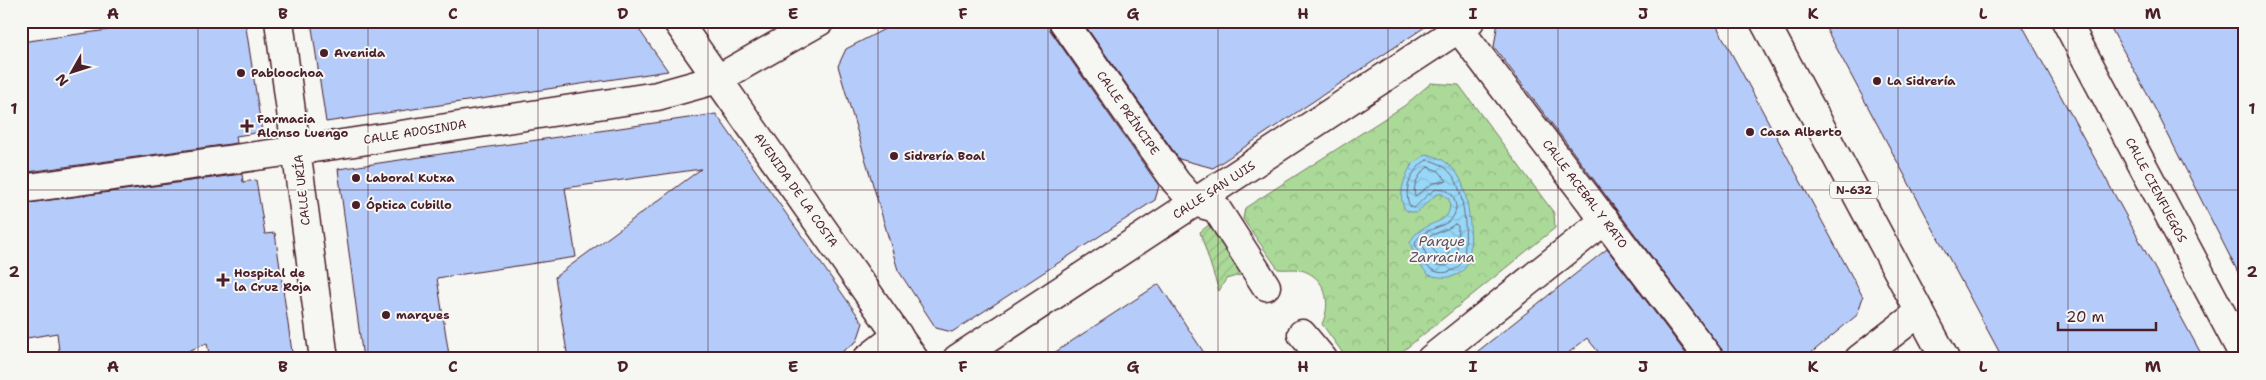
<svg xmlns="http://www.w3.org/2000/svg" width="2266" height="380" viewBox="0 0 2266 380" font-family="'Shantell Sans',sans-serif">
  <defs>
    <pattern id="forest-crowns" width="20" height="18" patternUnits="userSpaceOnUse" patternTransform="scale(1.25)"><rect width="20" height="18" fill="#aad998"/><path d="M2 6a3 3 0 1 1 6 0M12 15a3 3 0 1 1 6 0" fill="none" stroke="#94ba83"/></pattern>
    <pattern id="garden-furrows" width="10" height="10" patternUnits="userSpaceOnUse" patternTransform="scale(1.25)"><rect width="10" height="10" fill="#aad998"/><path d="M-1 1l2-2M0 10L10 0M9 11l2-2" fill="none" stroke="#94ba83"/></pattern>
    <pattern id="water-waves" width="16" height="10" patternUnits="userSpaceOnUse" patternTransform="scale(1.25)"><rect width="16" height="10" fill="#97d8f8"/><path d="M0 5q4-4 8 0t8 0" fill="none" stroke="#84b9d5"/></pattern>
  </defs>
  <rect width="100%" height="100%" fill="#f6f6f2"/>
  <filter id="ink" filterUnits="userSpaceOnUse"><feTurbulence type="fractalNoise" baseFrequency=".02" numOctaves="2"/><feDisplacementMap in="SourceGraphic" scale="10" xChannelSelector="R" yChannelSelector="G"/><feConvolveMatrix kernelMatrix="1 2 1 2 8 2 1 2 1" color-interpolation-filters="sRGB"/></filter>
  <g filter="url(#ink)">
    <path fill="url(#forest-crowns)" stroke="#7a7c62" d="M1431 83 1459 85 1554 213 1555 228 1393 359H1347L1322 324C1332 303 1326 277 1301 270 1294 268 1286 270 1278 269L1243 219 1245 208 1404 106Z"/>
    <path fill="url(#garden-furrows)" stroke="#7a7c62" d="M1211 223 1255 283 1240 275 1226 279 1219 291 1200 232Z"/>
    <path fill="url(#water-waves)" stroke="#788ea6" d="M1427 154C1440 157 1451 164 1458 175 1469 191 1476 252 1465 268 1456 280 1441 278 1429 275L1417 262 1410 243C1421 216 1455 230 1449 199L1442 194H1437L1416 213 1407 211C1396 201 1404 177 1411 166 1415 161 1422 157 1427 154Z"/>
    <g fill="none" stroke-linecap="round" stroke-linejoin="round">
      <path stroke="#69697d" stroke-width="1" d="M1427 160C1438 161 1449 169 1455 179 1464 195 1470 246 1461 263 1459 267 1456 269 1453 270 1433 280 1419 260 1415 243 1423 224 1456 231 1456 206 1455 203 1454 197 1452 195 1438 178 1425 199 1414 208L1410 206C1402 191 1412 168 1427 160Z
        M1428 167 1439 171 1447 181 1433 183 1415 196C1412 186 1419 173 1428 167Z
        M1455 224 1458 226 1457 255 1455 261 1446 266 1436 265 1426 255 1422 242C1431 233 1445 232 1455 224Z
        M1447 238 1451 240 1448 257 1440 259 1430 245Z"/>
    </g>
    <path fill="#b5ccfa" stroke="#4a1f2b" d="M107 21H245L262 132 236 136 237 143 21 173V42L108 30Z
      M311 21H633L668 71 326 122Z
      M900 21H1048L1050 30 1159 186 1155 200 952 332 936 328 898 270 838 66 846 49Z
      M1082 21H1434L1213 168 1179 159Z
      M1498 21H1714L1863 297 1857 315 1804 359H1725L1722 350 1494 47Z
      M1822 21H2020L2204 359H2003Z
      M2107 21H2245V286L2151 101Z
      M716 114 863 323 857 341 832 359H568L555 277 701 169 565 188 576 257 437 278 449 355 432 359H363L338 169Z
      M242 174 243 182 256 180 265 234 275 233 293 359H210L207 343 170 359H60L57 333 21 339V204Z
      M1607 249 1690 359H1604L1587 338 1561 359H1468Z
      M1159 284 1208 359H1045L1084 333Z"/>
    <g fill="none" stroke-linecap="round" stroke-linejoin="round">
      <defs>
        <path id="minor" d="M279 21 324 359
          M1063 21 1176 182 1194 202 1216 208 1266 286
          M2066 21 2245 358
          M1459 29 1710 359
          M21 189 335 145 657 96 718 79 820 21
          M1302 334 1323 359
          M867 359 898 335
          M957 359 1470 21
          M1431 359 1605 220
          M1859 359 1920 312"/>
        <path id="major" d="M677 21 914 359
          M1764 21 1945 359"/>
      </defs>
      <use href="#minor" stroke="#4a1f2b" stroke-width="31"/>
      <use href="#major" stroke="#4a1f2b" stroke-width="31"/>
      <use href="#minor" stroke="#f6f6f2" stroke-width="28"/>
      <use href="#major" stroke="#f6f6f2" stroke-width="28"/>
    </g>
  </g>
  <path fill="none" stroke="#4a1f2b" stroke-width="1" stroke-opacity="0.55" d="M198 21V359M368 21V359M538 21V359M708 21V359M878 21V359M1048 21V359M1218 21V359M1388 21V359M1558 21V359M1728 21V359M1898 21V359M2068 21V359M21 190H2245"/>
  <g fill="#4a1f2b" stroke="#f6f6f2" stroke-width="2">
    <circle cx="324" cy="53" r="5"/>
    <circle cx="241" cy="73" r="5"/>
    <circle cx="1877" cy="81" r="5"/>
    <path d="M244.5 118.5h5v5h5v5h-5v5h-5v-5h-5v-5h5z"/>
    <circle cx="1750" cy="132" r="5"/>
    <circle cx="894" cy="156" r="5"/>
    <circle cx="356" cy="178" r="5"/>
    <circle cx="356" cy="205" r="5"/>
    <path d="M220.5 272.5h5v5h5v5h-5v5h-5v-5h-5v-5h5z"/>
    <circle cx="386" cy="315" r="5"/>
  </g>
  <g text-anchor="middle" dominant-baseline="central" stroke-width="4" stroke-linejoin="round" paint-order="stroke">
    <rect fill="#f6f6f2" stroke="#7e6067" stroke-width="1" x="1830" y="181.5" width="48" height="17" rx="4"/>
    <g font-size="11" font-weight="bold" fill="#4a1f2b">
      <text x="1854" y="190">N-632</text>
    </g>
    <g font-size="12" font-weight="bold" fill="#4a1f2b" stroke="#f6f6f2" text-anchor="start">
      <text x="334" y="53">Avenida</text>
      <text x="251" y="73">Pabloochoa</text>
      <text x="1887" y="81">La Sidrería</text>
      <text x="257" y="119">Farmacia<tspan x="257" dy="14">Alonso Luengo</tspan></text>
      <text x="1760" y="132">Casa Alberto</text>
      <text x="904" y="156">Sidrería Boal</text>
      <text x="366" y="178">Laboral Kutxa</text>
      <text x="366" y="205">Óptica Cubillo</text>
      <text x="234" y="273">Hospital de<tspan x="234" dy="14">la Cruz Roja</tspan></text>
      <text x="396" y="315">marques</text>
    </g>
    <g font-size="12" fill="#4a1f2b" stroke="#f6f6f2">
      <text transform="translate(1128 113) rotate(55)">CALLE PRÍNCIPE</text>
      <text transform="translate(415 132) rotate(-9)">CALLE ADOSINDA</text>
      <text transform="translate(302 190) rotate(-96)">CALLE URÍA</text>
      <text transform="translate(796 190) rotate(55)">AVENIDA DE LA COSTA</text>
      <text transform="translate(1214 190) rotate(-33)">CALLE SAN LUIS</text>
      <text transform="translate(2156 190) rotate(62)">CALLE CIENFUEGOS</text>
      <text transform="translate(1585 194) rotate(53)">CALLE ACEBAL Y RATO</text>
    </g>
    <g font-size="14" font-style="italic" fill="#5d4d5e" stroke="#f6f6f2">
      <text x="1442" y="241">Parque<tspan x="1442" dy="16">Zarracina</tspan></text>
    </g>
  </g>
  <rect width="2266" height="380" fill="none" stroke="#f6f6f2" stroke-width="55"/>
  <g transform="translate(72 72) rotate(231)" stroke="#f6f6f2" stroke-width="4" paint-order="stroke">
  <path d="M0-4L9 19L0 12L-9 19Z" fill="#4a1f2b"/>
  <text y="-8" font-size="14" font-weight="bold" text-anchor="middle" fill="#4a1f2b">N</text>
  </g>
  <path d="M2058 322v8h98v-8" fill="none" stroke="#4a1f2b" stroke-width="2.5"/>
  <text x="2066" y="322" font-size="15" fill="#4a1f2b" stroke="#f6f6f2" stroke-width="4" paint-order="stroke">20 m</text>
  <rect x="28" y="28" width="2210" height="324" fill="none" stroke="#4a1f2b" stroke-width="2"/>
  <g font-size="16" text-anchor="middle" font-weight="bold" fill="#4a1f2b">
    <text x="113" y="19">A</text>
    <text x="283" y="19">B</text>
    <text x="453" y="19">C</text>
    <text x="623" y="19">D</text>
    <text x="793" y="19">E</text>
    <text x="963" y="19">F</text>
    <text x="1133" y="19">G</text>
    <text x="1303" y="19">H</text>
    <text x="1473" y="19">I</text>
    <text x="1643" y="19">J</text>
    <text x="1813" y="19">K</text>
    <text x="1983" y="19">L</text>
    <text x="2153" y="19">M</text>
    <text x="14" y="114">1</text>
    <text x="2252" y="114">1</text>
    <text x="14" y="277">2</text>
    <text x="2252" y="277">2</text>
    <text x="113" y="372">A</text>
    <text x="283" y="372">B</text>
    <text x="453" y="372">C</text>
    <text x="623" y="372">D</text>
    <text x="793" y="372">E</text>
    <text x="963" y="372">F</text>
    <text x="1133" y="372">G</text>
    <text x="1303" y="372">H</text>
    <text x="1473" y="372">I</text>
    <text x="1643" y="372">J</text>
    <text x="1813" y="372">K</text>
    <text x="1983" y="372">L</text>
    <text x="2153" y="372">M</text>
  </g>
</svg>
